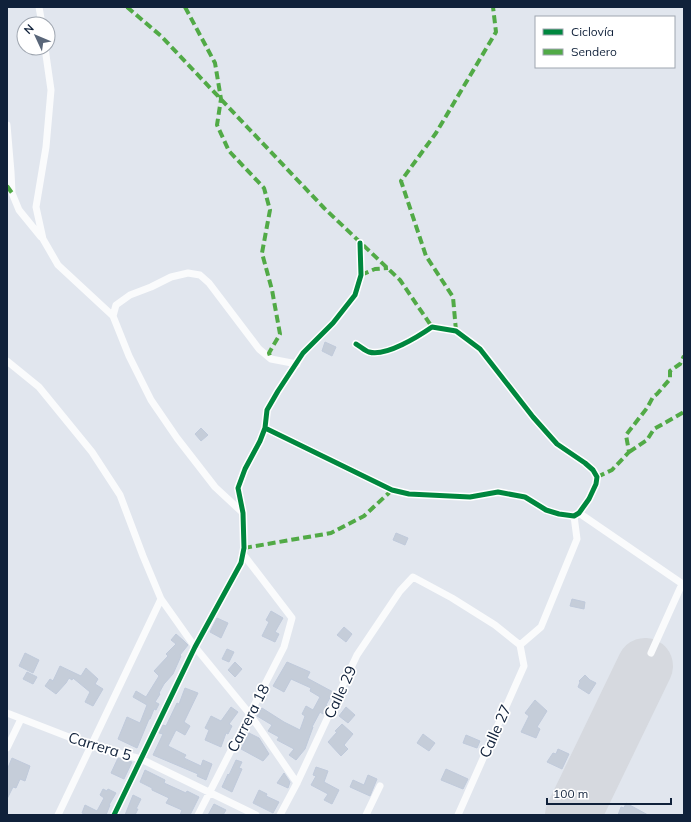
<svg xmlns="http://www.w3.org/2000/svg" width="691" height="822" viewBox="0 0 691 822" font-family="Mulish,sans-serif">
  <rect width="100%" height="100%" fill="#e1e6ee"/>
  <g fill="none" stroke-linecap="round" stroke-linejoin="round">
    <path stroke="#d6d9df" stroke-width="56" d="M573 815 645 666"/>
  </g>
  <path fill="#c5cdd9" stroke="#c0cadb" d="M325 342 336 347 332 356 322 351Z
    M201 428 208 435 201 441 195 434Z
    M396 533 408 538 405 545 393 540Z
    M572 599 585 602 584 609 570 606Z
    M271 611 283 618 275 632 279 634 275 642 262 636 269 622 266 620Z
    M217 618 228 623 221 638 210 632Z
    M344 627 352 634 346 642 337 635Z
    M176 634 184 641 188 645 180 655 181 656 173 674 164 684 159 693 160 694 155 702 159 704 156 710 154 709 150 719H149L137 748 118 739 127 717 140 723 147 705 133 697 136 691 146 697 159 676 154 671 168 656 166 654 176 644 171 640Z
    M227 649 234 652 229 662 222 659Z
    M25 653 39 660 33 673 19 666Z
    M235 662 242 669 235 677 228 670Z
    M287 662 310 672 307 678 333 692 326 705 328 706 323 714 320 712 312 727H313L305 749 296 760 289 755 294 749 277 740 279 737 268 731 272 725 257 716 262 708 284 722 300 730 305 716 302 714 306 706 313 710 320 697 310 691 311 688 291 679 284 692 273 686Z
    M60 666 81 676 86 668 98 679 95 684 103 689 93 706 85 702 90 692 73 678 72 680 69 678 66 683 56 694 45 686 50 679 53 681Z
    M27 672 37 677 33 684 23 679Z
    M585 675 590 680 596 683 589 694 578 687 580 682 579 681Z
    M185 688 198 693 184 722 190 726 185 735 176 730 168 746 186 755 184 758 201 766 203 760 212 764 206 780 197 776 198 774 153 755 163 734 159 733 163 725 166 726 177 703 179 704Z
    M535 700 547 711 537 727 540 729 536 738 521 732 529 716 525 713Z
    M231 707 238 712 229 724 232 726 228 734 226 733 221 747 205 740 209 730 205 728 211 716 221 721Z
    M346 707 355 715 348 723 339 716Z
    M342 724 353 734 344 745 348 749 341 756 328 742 337 732 335 731Z
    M249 733 259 738 269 754 263 761 241 749Z
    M423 734 435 743 429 751 417 743Z
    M466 735 480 741 477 748 463 743Z
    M558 749 569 754 562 769 547 762 553 753 556 754Z
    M12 758 30 766 25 781 20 779 16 788 13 787 7 799V770Z
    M118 758 132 762 124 779 111 773Z
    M236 760 242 762 239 768 242 769 232 792 222 787 228 774 229 775Z
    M316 767 328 771 324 782 339 790 332 804 324 800 328 794 311 785 316 776 313 775Z
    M446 769 468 779 463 789 441 780Z
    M145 770 165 780 164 783 186 793 187 791 199 797 190 815H180L182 810 166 803 169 798 152 790V788L140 782Z
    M284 773 290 782 288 788 277 783Z
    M368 775 377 779 370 796 350 787 353 780 364 785Z
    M103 789 107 791 108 789 116 793 109 805H110L106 815H87L82 813 85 805 97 811 104 798 100 795Z
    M259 790 267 794 266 796 279 802 273 813 253 803Z
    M133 795 141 799 136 809H138L135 815H125Z
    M626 803 648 815H618L621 807 624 808Z
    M214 804 226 810 223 815H208Z"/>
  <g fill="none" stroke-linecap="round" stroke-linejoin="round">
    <path stroke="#fafbfc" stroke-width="7" d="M39 7 42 24
      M45 48 51 90 46 147 36 207 43 239 58 265 113 316 129 356 151 400 177 438 215 487 243 513
      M7 125 11 172 12 193 19 210 41 237
      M113 316 116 305 130 295 151 287 171 277 188 273 200 275 209 283 259 349 271 359 297 364
      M7 361 39 387 92 452 120 495 143 556 161 599 195 647 249 713 297 783
      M265 428 392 490 409 494 470 497 498 492 525 497 546 510 559 514 574 516 579 513 589 499 596 484 597 477 593 470 585 463 557 444 533 417 480 349 456 331 432 327C419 336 386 357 369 352 365 351 360 346 356 344
      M579 513 684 585
      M520 645 541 627 577 539 574 516
      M651 653 682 584
      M7 713 92 746 141 759 256 815
      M7 748 21 719
      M58 815 161 599
      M114 815 195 647 241 563 244 548 243 513 238 488 245 469 260 441 265 428 267 410 278 391 303 353 333 323 355 295 361 275 360 243
      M198 815 284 647 292 618 243 554
      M280 815 297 783 357 655 400 591 413 577 452 598 495 625 520 645
      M366 815 380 786
      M458 815 524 666 520 645"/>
    <path stroke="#51aa46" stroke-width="4" stroke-dasharray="8 4" stroke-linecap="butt" d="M127 7 161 36 324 208 400 280 432 327
      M185 7 215 63 221 99 217 125 229 151 264 188 270 210 262 253 272 290 280 334 269 353 271 359
      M7 186 12 193
      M361 275 375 269 388 268
      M456 331 453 297 426 256 401 181 436 133 496 32 493 7
      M629 452 647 440 654 429 684 412
      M597 477 612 470 629 452 626 435 647 408 653 397 657 394 670 379V371L680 364 684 356
      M244 548 331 533 364 516 392 490"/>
    <defs>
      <path id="cycleway" d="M265 428 392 490 409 494 470 497 498 492 525 497 546 510 559 514 574 516 579 513 589 499 596 484 597 477 593 470 585 463 557 444 533 417 480 349 456 331 432 327C419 336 386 357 369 352 365 351 360 346 356 344
        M114 815 195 647 241 563 244 548 243 513 238 488 245 469 260 441 265 428 267 410 278 391 303 353 333 323 355 295 361 275 360 243"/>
    </defs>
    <use href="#cycleway" stroke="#fff" stroke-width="8"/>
    <use href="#cycleway" stroke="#00873e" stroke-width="5"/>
  </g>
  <g text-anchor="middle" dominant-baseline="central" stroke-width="3.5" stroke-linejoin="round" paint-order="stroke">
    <g font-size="15" fill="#10213a" stroke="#fff">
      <text transform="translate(340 692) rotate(-65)">Calle 29</text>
      <text transform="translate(248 718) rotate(-63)">Carrera 18</text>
      <text transform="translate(495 731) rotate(-66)">Calle 27</text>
      <text transform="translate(100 746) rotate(17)">Carrera 5</text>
    </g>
  </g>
  <rect width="691" height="822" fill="none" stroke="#10213a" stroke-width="16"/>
  <rect x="535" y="16" width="140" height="52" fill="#ffffff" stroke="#9fa6b0"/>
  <rect x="543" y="29" width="20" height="6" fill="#00873e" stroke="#9fa6b0"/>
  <text x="571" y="36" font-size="12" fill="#10213a">Ciclovía</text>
  <rect x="543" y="49" width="20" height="6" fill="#51aa46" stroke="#9fa6b0"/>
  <text x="571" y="56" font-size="12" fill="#10213a">Sendero</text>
  <g transform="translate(36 36) rotate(314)"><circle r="19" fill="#ffffff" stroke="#9fa6b0"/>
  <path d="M0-3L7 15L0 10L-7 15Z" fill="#596679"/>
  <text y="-6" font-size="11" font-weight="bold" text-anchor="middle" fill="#10213a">N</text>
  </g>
  <path d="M547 798v6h124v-6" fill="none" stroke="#10213a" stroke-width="2"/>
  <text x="553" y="798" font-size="12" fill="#10213a" stroke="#ffffff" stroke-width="3" paint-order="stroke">100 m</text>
</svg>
